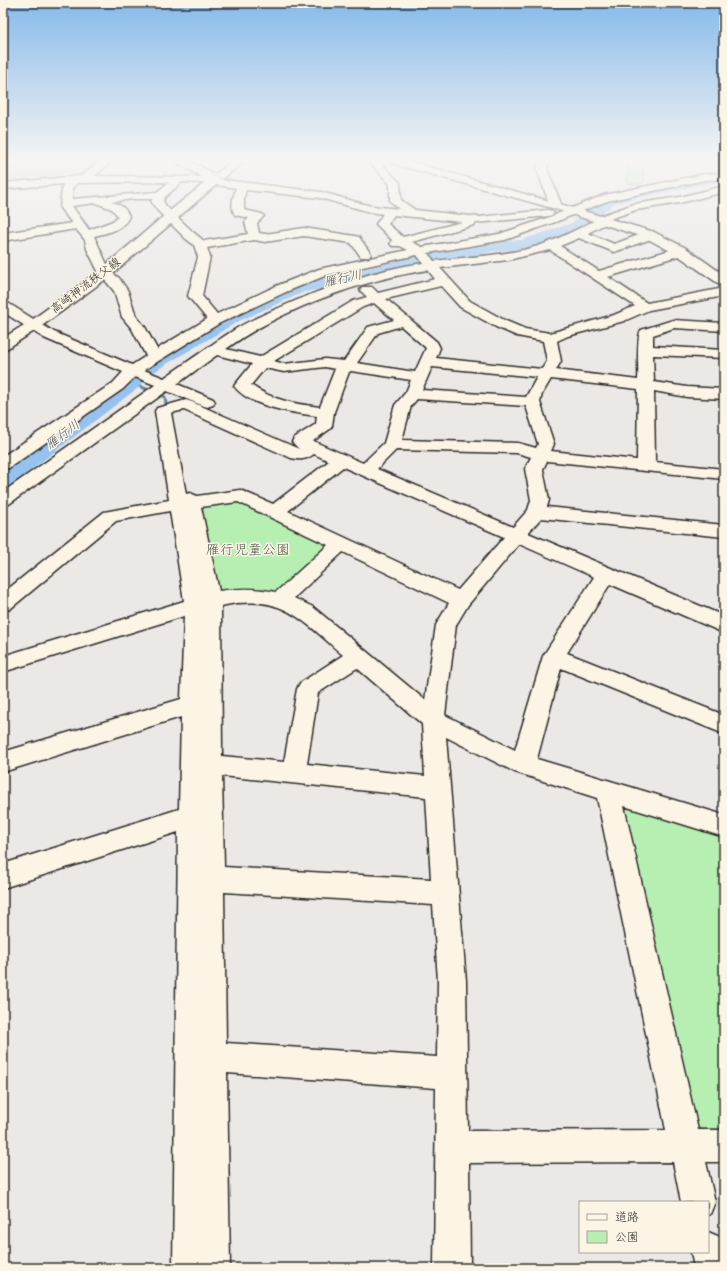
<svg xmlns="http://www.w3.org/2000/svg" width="727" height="1271" viewBox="0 0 727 1271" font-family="'Indie Flower','Klee One',sans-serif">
  <rect width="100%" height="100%" fill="#ebe8e5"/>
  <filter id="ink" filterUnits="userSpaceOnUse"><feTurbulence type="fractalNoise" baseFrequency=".025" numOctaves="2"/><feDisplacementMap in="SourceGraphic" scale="8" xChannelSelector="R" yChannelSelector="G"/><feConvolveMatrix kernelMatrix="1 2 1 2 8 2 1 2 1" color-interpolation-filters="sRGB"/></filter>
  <g filter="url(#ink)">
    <path fill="#d7d8e5" d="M3 161H87L75 166 88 169 79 177 3 185Z"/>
    <path fill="#b7efb2" stroke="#718d6e" d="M628 161H649L642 164C644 170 642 175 644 181L641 184H630L627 182C629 175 626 168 628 161Z
      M237 501 329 543 330 548 280 591 219 593 197 510 201 506Z
      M633 805 724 834V1129H701L691 1122 620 809Z"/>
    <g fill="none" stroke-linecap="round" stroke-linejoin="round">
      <path stroke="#6b86a1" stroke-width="2.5" d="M73 208 89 228"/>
      <path stroke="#6b86a1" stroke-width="3" d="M132 383 165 397 167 411"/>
      <path fill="#96c2ef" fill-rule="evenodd" d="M724 174V182L705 184 614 203 584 229 530 248 489 252 472 257 417 266 333 287 304 292 239 321 163 366 151 374 139 387 11 485 3 487V469L125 379 137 366 149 358 227 313 293 284 333 277 417 256 470 247 488 242 522 240 572 223 604 197 705 176Z"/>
      <defs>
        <path id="minor" d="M100 161H112L95 176 202 177 174 161H189L217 175 218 177 217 179 321 192 371 206 399 209 390 201V184L368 161H379L400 183 401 200 415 210 479 217 548 210 552 211 554 213 552 215 548 216 476 223 474 225 412 242 422 247 499 234 550 217 604 195 705 174 724 173V179L705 180 607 201 558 221 505 240 428 253 434 261C467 257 500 256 531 248 554 242 575 230 596 220L597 217 634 204 680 197 724 186V192L680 203 636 210 610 219 609 222 588 233 614 244 650 231 654 232 656 235 654 238 614 252 579 238 560 246 599 271 677 248H685L687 251 685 254 608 277 647 303 724 288V296L649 310 624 321 568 336 557 341 561 361 556 370 638 380C639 369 636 337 641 330L673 320 724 323V331L674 328 653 335V346L724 350V358L653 355 654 382 687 387 724 389V399L687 397 654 391 655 462 724 469V479L547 461 543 469 549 500 547 507 724 525V537L541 518 528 533 724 616V633L610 584 567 653 724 715V734L561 668 537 759 724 815V837L624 806 698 1130H724V1162H706L715 1202 710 1214 708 1215V1202H681L673 1162 469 1163 470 1268H434L436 1088 227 1073 230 1268H173L178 832 3 888V864L179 809 181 717 3 772V752L181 699 184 616 3 672V656L184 601 170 511 116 521 10 609 3 611V593L104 512 169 500 155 411 157 408 186 400 192 402 299 449 292 442 294 438 316 424 317 416C294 413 249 407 234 386L252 364 217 355 177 384 213 399 215 402 213 405 207 407 201 405 167 391 9 504 3 506V492L155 385 135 377 123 389 9 468 3 469V456L113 383 123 372 44 338 3 312V302L8 303 54 332 132 365 146 356 132 329 122 317 114 291 99 273 87 249 85 240 76 229 3 241V233L72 223 60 208 62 187 64 184 3 189V183L81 176ZM169 182 157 192 72 199V188L77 183ZM182 182 204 183 236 188C233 197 230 207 235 215L249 218 245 222 248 234 204 241 193 232 166 206 163 201 165 197ZM246 190 320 198 370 212 383 214 376 224 392 240 390 243 392 246H400L408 250 319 269 276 286 217 314 202 296 210 257 207 248 254 240 265 242 304 236 351 243 361 257H369L371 254 359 237 355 236 304 228 265 234 259 233 257 223 264 216 262 214 244 210V198ZM133 199H153L151 201 157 210 185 238 194 245 198 257 188 296 207 319 157 349 145 327 136 316 128 291 119 278 110 271 94 236C107 233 124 230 129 216 125 207 120 204 111 202ZM96 203 112 209 118 216 113 221 89 230 72 206ZM394 215 462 222 403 237 388 224ZM550 250 635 306 614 315 550 333 525 329 506 321 470 301 440 268 508 260ZM417 255 423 263C374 270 326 287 281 307 265 314 248 321 234 330 210 345 188 362 164 378L144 370 220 323 286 292 327 275ZM428 270 435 279 378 293 372 287H362L360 290 367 297 353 301 260 357 226 349C281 309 361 280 428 270ZM441 286 460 307 496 327 517 336 543 341 547 361 542 369 436 358 440 348 437 342 386 299ZM374 303 394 320 368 327 344 361 325 359 284 364 274 361 363 307ZM401 326 426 348 415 372 357 363 378 333ZM325 367 335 369 320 407C295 404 271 400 251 385L265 368 284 372ZM432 367 537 377 526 397 422 390ZM351 371 411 380 406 392 395 405 384 443 363 463 313 441 330 429 332 426 334 412 349 372ZM551 379 638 389 637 460 551 451 554 444 540 402 542 394ZM417 399 526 406 538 444 536 448 518 443 402 440 411 406ZM184 410 291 458C300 460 306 460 314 454L329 461 273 504 240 490 197 496 190 493 186 494 171 413ZM396 450 517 453 531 457 525 469 531 500 528 510 513 527 377 469ZM343 467 504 537 458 590 288 511ZM238 502 328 545 276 592C257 588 239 588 219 591L201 507ZM519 544 594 577 543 656 515 750 445 715 456 625 468 605ZM343 552 449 603 436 625 425 700 313 607 294 598ZM236 603C244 603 253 602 261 603 294 606 319 635 343 655L300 683 297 689 284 762 222 756 221 606ZM357 668 422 724 425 776 307 764 318 693ZM446 737 515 772 597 798 666 1130 468 1131 466 981ZM222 776 426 797 431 879 224 867ZM224 892 433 905 438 981 437 1057 226 1043Z
          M539 161H549L547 169 562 206 560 208H552L550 206 537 169Z
          M708 1232 720 1237 724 1245V1268H694L691 1252H708Z"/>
        <path id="major" d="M232 161H244L110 276 39 328 8 348 3 350V338L29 322 100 270 166 214Z
          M390 161H408L560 204 654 232 686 248 724 275V285L719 284 676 254 646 238 552 208 391 163Z"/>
      </defs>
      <use href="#minor" stroke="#2b2b2b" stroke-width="3"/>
      <use href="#major" stroke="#2b2b2b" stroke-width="3"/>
      <use href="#minor" fill="#fcf5e5" fill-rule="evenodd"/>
      <use href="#major" fill="#fcf5e5" fill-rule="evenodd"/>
      <path stroke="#2b2b2b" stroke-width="1.5" stroke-dasharray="1.5 1.5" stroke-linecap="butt" d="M211 175 230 182"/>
    </g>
  </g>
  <linearGradient id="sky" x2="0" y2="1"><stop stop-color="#87baeb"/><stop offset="0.47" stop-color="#f6f5f3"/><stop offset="1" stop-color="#f6f5f3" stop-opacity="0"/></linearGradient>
  <rect width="727" height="339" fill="url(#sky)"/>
  <g text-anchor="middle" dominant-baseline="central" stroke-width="3" stroke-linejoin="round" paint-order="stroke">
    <g font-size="12" fill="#2b2b2b" stroke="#fcf5e5">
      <text transform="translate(86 286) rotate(-37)">高崎神流秩父線</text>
    </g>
    <g font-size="13" font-style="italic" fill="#4b5866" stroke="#fcf5e5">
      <text transform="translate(343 279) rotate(-12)">雁行川</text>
      <text transform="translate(63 435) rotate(-37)">雁行川</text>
    </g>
    <g font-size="14" fill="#4e5c4d" stroke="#fcf5e5">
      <text x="248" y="550">雁行児童公園</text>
    </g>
  </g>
  <rect width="727" height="1271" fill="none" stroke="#fcf5e5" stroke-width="16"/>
  <rect x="8" y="8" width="711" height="1255" fill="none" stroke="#2b2b2b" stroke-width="1.5" filter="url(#ink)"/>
  <rect x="579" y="1201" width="130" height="52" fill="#fcf5e5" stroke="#a8a49b"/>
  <rect x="587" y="1214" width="20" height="6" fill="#fcf5e5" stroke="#a8a49b"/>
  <text x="615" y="1221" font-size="12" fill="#2b2b2b">道路</text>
  <rect x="587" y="1231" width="20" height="12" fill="#b7efb2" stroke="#a8a49b"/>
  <text x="615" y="1241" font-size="12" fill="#2b2b2b">公園</text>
</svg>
